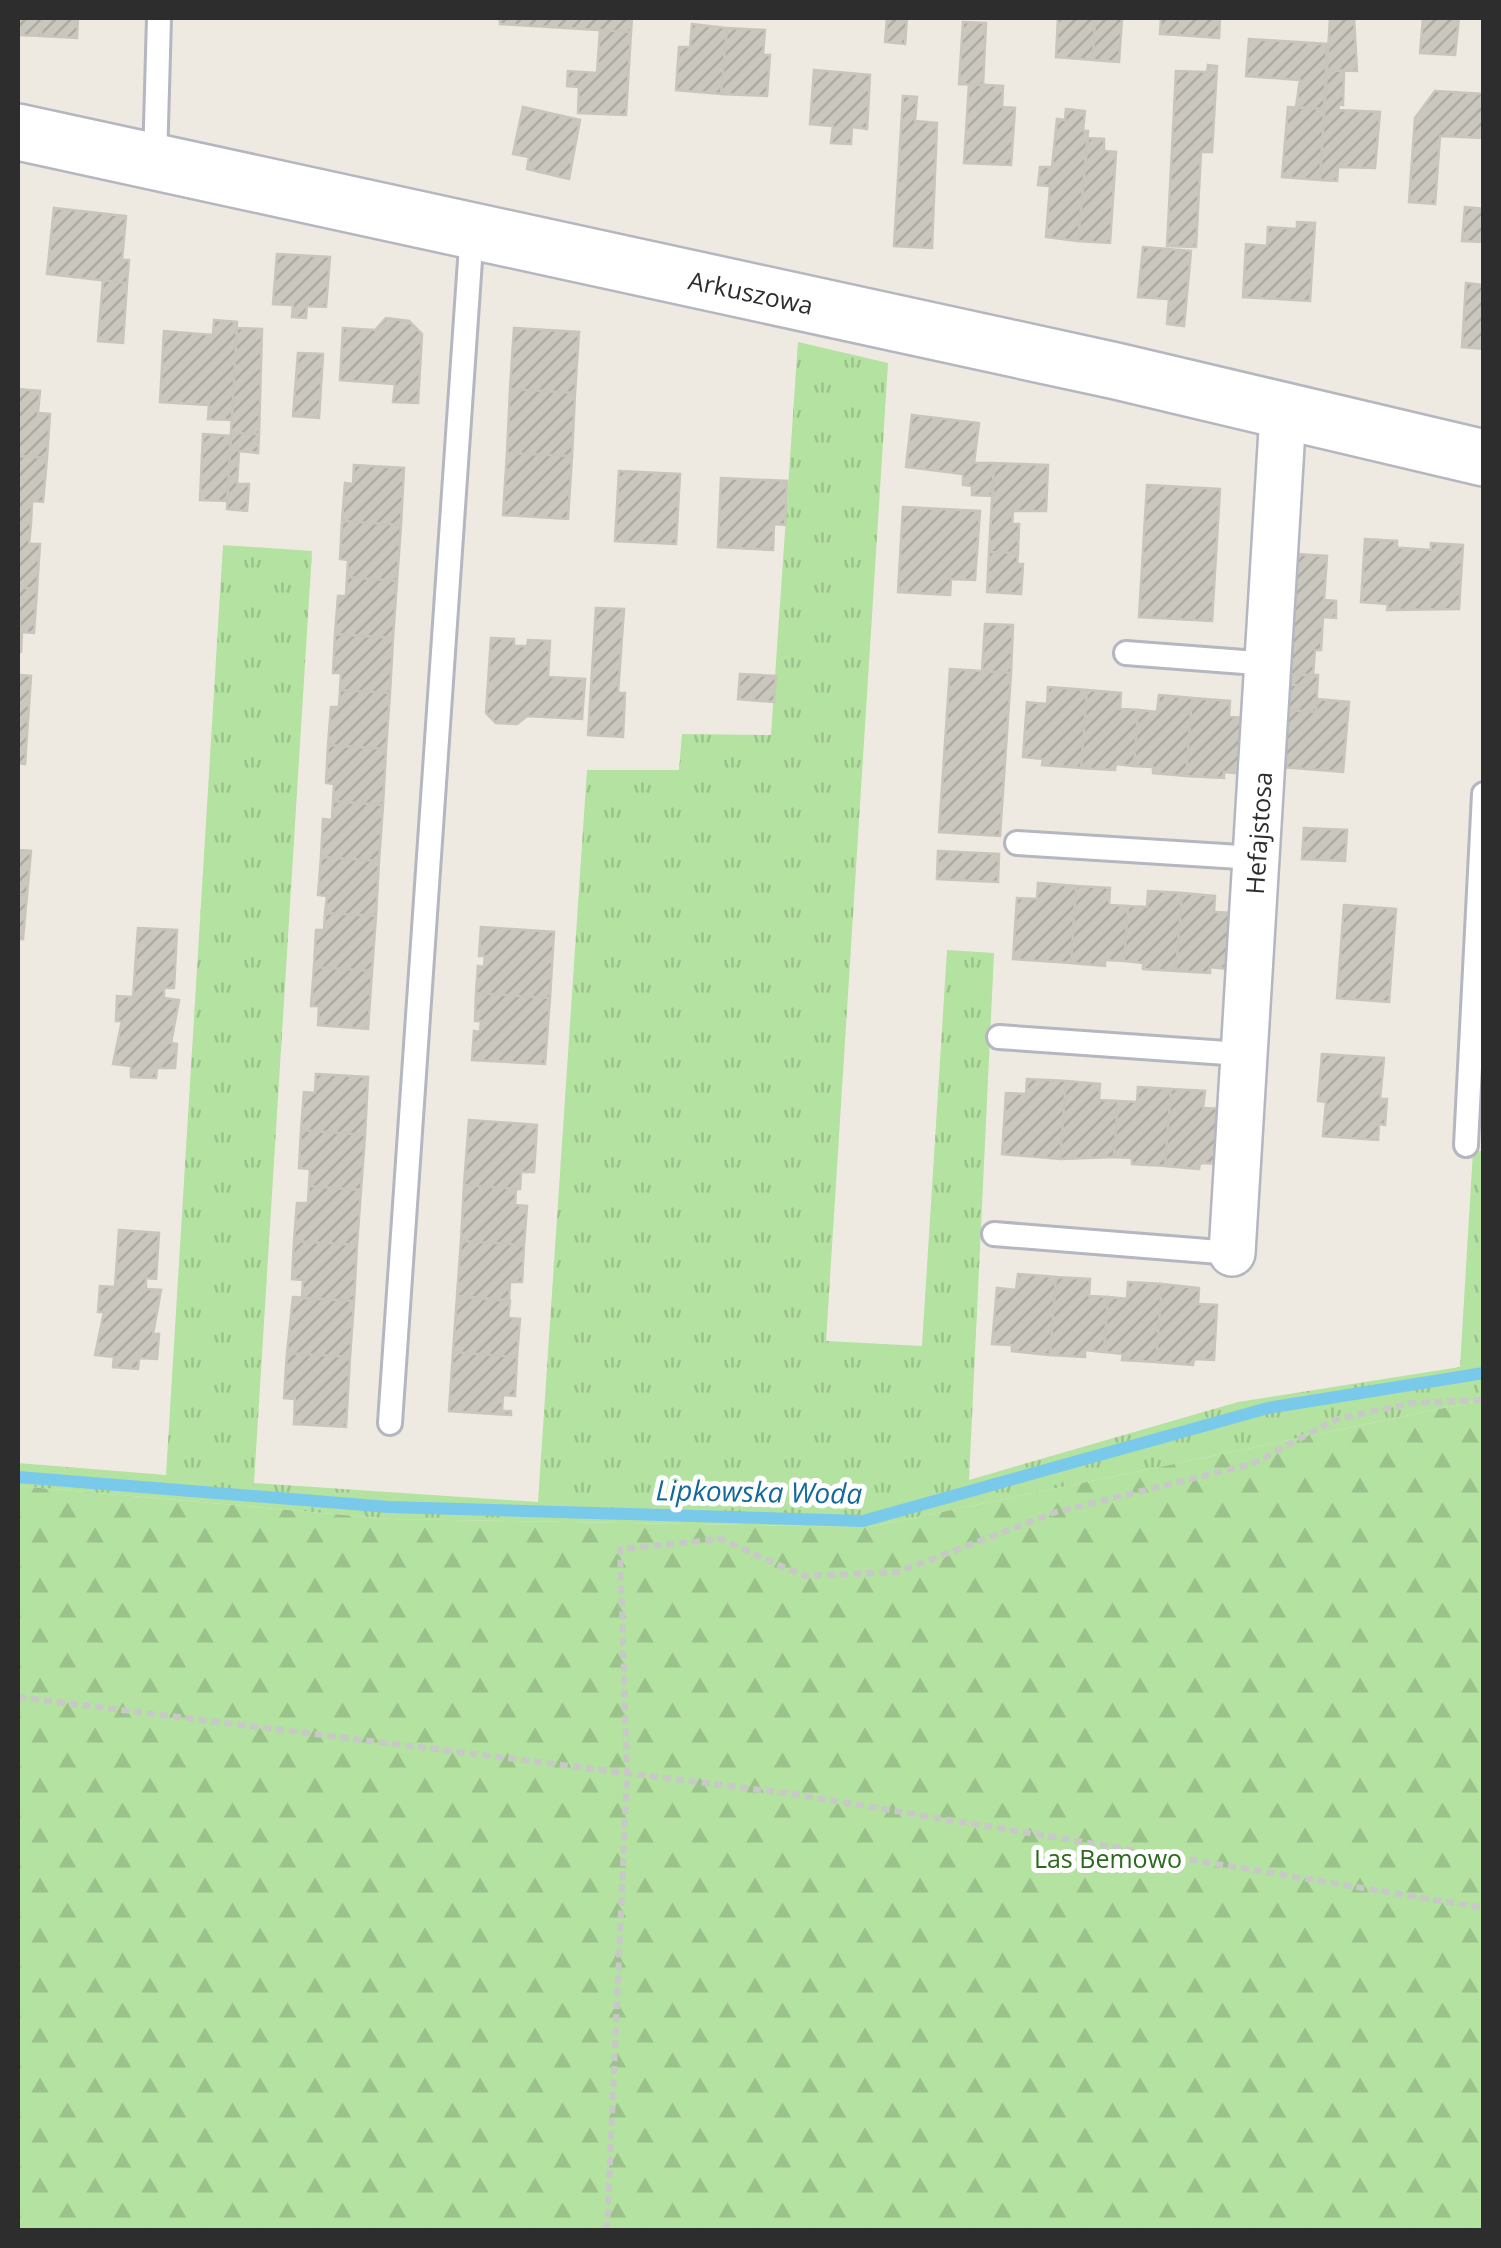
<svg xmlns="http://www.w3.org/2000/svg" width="1501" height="2248" viewBox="0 0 1501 2248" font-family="'Open Sans',sans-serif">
  <defs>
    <pattern id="grass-tufts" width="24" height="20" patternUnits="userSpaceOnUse" patternTransform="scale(2.5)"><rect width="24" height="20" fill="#b4e2a0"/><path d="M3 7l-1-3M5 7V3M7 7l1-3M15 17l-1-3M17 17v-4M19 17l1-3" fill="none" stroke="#9bc28a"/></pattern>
    <pattern id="forest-firs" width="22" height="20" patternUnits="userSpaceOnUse" patternTransform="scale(2.5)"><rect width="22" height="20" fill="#b4e2a0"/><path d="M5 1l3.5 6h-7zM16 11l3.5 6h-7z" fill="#9bc28a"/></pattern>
    <pattern id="building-hatch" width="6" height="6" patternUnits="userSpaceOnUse" patternTransform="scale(2.5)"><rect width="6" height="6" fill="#cac7bf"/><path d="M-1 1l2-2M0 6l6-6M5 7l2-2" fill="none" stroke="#aeaba4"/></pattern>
  </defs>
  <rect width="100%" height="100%" fill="#eee9e1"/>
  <path fill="url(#grass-tufts)" d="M798 342 888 363 826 1341 922 1346 947 950 994 953 969 1480 1238 1402 1460 1367 1473 1151H1483V1400L869 1527 390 1519 18 1486V1463L166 1475 223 545 312 551 254 1483 538 1502 587 770H679L682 734 771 735Z"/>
  <path fill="url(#forest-firs)" d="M1483 1400V2230H18V1486L390 1519 869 1527Z"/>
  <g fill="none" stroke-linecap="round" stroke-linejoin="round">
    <path stroke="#79c9ea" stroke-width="12" d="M18 1477 389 1507 863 1521 1268 1408 1484 1373"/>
  </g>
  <path fill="url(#building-hatch)" stroke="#cac5ba" stroke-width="2.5" d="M18 18H42L41 36 18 35Z
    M42 18H78L77 38 41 36Z
    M500 18H632L631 32 500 24Z
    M887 18H907L905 44 885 42Z
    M1058 18H1095L1093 60 1056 57Z
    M1095 18H1122L1119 62 1093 60Z
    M1161 18H1180L1179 35 1160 34Z
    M1180 18H1220L1219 38 1179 35Z
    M1330 18H1354L1357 71 1327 70Z
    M1423 18H1459L1455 55 1420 53Z
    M963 22 986 23 983 85 959 84Z
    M692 24 727 28 721 94 676 90 679 47H690Z
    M727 28 765 30 763 55H770L767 96 721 94Z
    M600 30 631 32 626 115 578 113 579 87 567 86 568 71 597 73Z
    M1249 39 1327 44 1324 109 1296 107 1300 80 1246 76Z
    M1208 65 1217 66 1212 152H1201L1196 247 1167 246 1176 71 1207 72Z
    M814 70 870 75 867 129 852 127 851 144 831 143 833 126 810 124Z
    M1327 70 1344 71 1343 105 1339 104 1338 110 1380 112 1375 168 1338 167 1337 181 1320 180Z
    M969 84 1003 86 1002 107 1015 108 1011 165 964 163Z
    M1435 91 1484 94V138L1440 136 1435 204 1409 202 1415 118Z
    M903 96 917 97 915 121 937 123 932 248 894 246Z
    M523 107 580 120 569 179 527 169 529 157 513 154Z
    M1288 107 1324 109 1320 180 1282 177Z
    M1066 109 1085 111 1083 131H1088L1078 241 1046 237 1050 186 1038 185 1040 167H1052L1057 119 1065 120Z
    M1088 138 1104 139V151L1116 152 1110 243 1078 241Z
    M1465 207 1484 209V242L1462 241Z
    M54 208 126 216 122 260H129L127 283 47 274Z
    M1297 222 1315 223 1310 301 1243 297 1246 244 1267 246 1268 227 1297 229Z
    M1143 247 1191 251 1184 326 1167 324 1169 299 1138 297Z
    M277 254 330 257 326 307 307 306 306 318 292 317 293 305 273 304Z
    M103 280 127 283 123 343 98 341Z
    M1466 283 1484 285V349L1462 347Z
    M386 318 409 321 422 334 418 403 393 402 395 384 340 380 343 328 375 330Z
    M214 320 237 322 232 420 208 419 209 405 160 402 164 331 213 335Z
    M237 328 262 329 259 434 231 433Z
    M514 328 579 332 575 393 510 389Z
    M298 353 323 354 319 418 293 416Z
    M18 389 40 391 38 413 50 414 47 458 18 456Z
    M510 389 575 393 572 456 507 453Z
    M912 415 979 423 974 463H994L993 496 972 495V486L963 485V474L906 467Z
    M231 433 259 434 258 453 239 451 237 484H249L247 511 227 509Z
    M203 434 231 436 227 501 200 500Z
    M507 453 572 456 568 519 503 515Z
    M18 456 47 458 43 502 32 501 31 523 18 522Z
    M994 463 1048 465 1046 511H1013L1012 524H1019L1018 553 989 552Z
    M354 465 404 468 401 525 342 521 345 483 353 484Z
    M619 471 680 474 676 544 615 541Z
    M721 478 787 481 785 525 774 524 773 550 718 547Z
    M1147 485 1220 489 1212 621 1139 617Z
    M903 507 980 511 975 580 951 579 950 595 898 592Z
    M342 521 401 525 397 581 347 577 348 560 340 559Z
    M18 522 31 523 29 544H40L37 589 18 587Z
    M1365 539 1397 541V548H1403L1431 550V543L1463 545 1459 609 1387 610 1388 604 1361 602Z
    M989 552 1018 553 1017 564H1023L1021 594 987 592Z
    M1297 554 1327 556 1324 600 1336 601V618L1323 617 1321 650H1315L1313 676 1289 674Z
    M347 577 397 581 393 638 335 634 338 596H346Z
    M18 587 37 589 34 633 22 632 21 653Z
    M596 608 624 609 618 693H625L623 737 588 735Z
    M985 624 1013 625 1011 673 982 671Z
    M335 634 393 638 390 693 340 690 341 673H333Z
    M491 638 514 639V646H527L528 640 550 641 548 677 585 679 582 719 527 716 517 724 496 723 486 713Z
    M18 653 19 675 31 676 28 720 18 719Z
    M950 669 1011 673 1000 836 939 832Z
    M740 674 776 676 774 702 738 699Z
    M1289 674 1308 675 1307 685H1288Z
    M1308 675H1318L1316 712 1286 710 1288 685H1307Z
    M1048 687 1087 690 1081 768 1042 765 1043 759 1023 757 1027 702 1047 704Z
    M340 690 390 693 386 749 328 745 331 707H339Z
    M1087 690 1121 693 1120 709 1138 710 1134 766 1116 764 1115 770 1081 768Z
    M1159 695 1192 698 1186 776 1153 773V767L1134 766 1138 710 1157 712Z
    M1192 698 1230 701 1229 717 1248 718 1244 774 1224 772V778L1186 776Z
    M1317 699 1349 702 1343 772 1282 767 1286 710 1316 712Z
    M18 719 28 720 25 764 18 763Z
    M328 745 386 749 383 805 333 801 334 784 326 783Z
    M333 801 383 805 379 861 321 857 323 819 332 820Z
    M18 827 19 850 31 851 27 895 18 894Z
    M1304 828 1347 830 1345 861 1302 859Z
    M938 851 999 854 998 882 937 879Z
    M321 857 379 861 376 916 325 913 327 896 318 895Z
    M1038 883 1076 886 1071 963 1013 959 1017 898 1037 899Z
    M1076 886 1110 888 1109 905 1128 906 1124 961 1105 960V966L1071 963Z
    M1148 891 1182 893 1176 971 1143 969V963L1124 961 1128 906 1147 907Z
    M1182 893 1215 896 1214 912 1234 913 1229 969 1210 967V973L1176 971Z
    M18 894 27 895 23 939H18Z
    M1344 905 1396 909 1389 1002 1337 998Z
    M325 913 376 916 372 971 314 967 316 930H324Z
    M481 927 554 932 550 998 476 993 478 966 484 967 485 956H479Z
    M138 928 177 930 174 988H164V998L179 1000 171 1043 177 1044 175 1068H157L156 1078 131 1077V1066L113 1064 122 1021H116L117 996 133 997Z
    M314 967 372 971 368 1029 318 1025 319 1006H311Z
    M476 993 550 998 545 1064 472 1060 474 1031 480 1032 481 1021H475Z
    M1322 1054 1384 1058 1380 1099H1387L1385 1125 1379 1124 1378 1140 1323 1136 1326 1102 1318 1101Z
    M316 1074 368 1077 365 1135 301 1130 304 1092 315 1093Z
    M1027 1079 1066 1081 1060 1159 1002 1154 1006 1093 1026 1094Z
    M1066 1081 1100 1084 1099 1100 1118 1101 1114 1157 1060 1159Z
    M1138 1087 1171 1089 1165 1166 1132 1164V1158L1114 1157 1118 1101 1137 1102Z
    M1171 1089 1205 1091 1203 1108 1223 1109 1219 1164 1200 1163 1199 1169 1165 1166Z
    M469 1120 537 1125 534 1172H521L520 1189 464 1185Z
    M301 1130 365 1135 361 1190 309 1186 310 1169 299 1168Z
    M464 1185 516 1189 515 1205 527 1206 524 1245 461 1241Z
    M309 1186 361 1190 357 1245 294 1241 297 1203H308Z
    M119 1230 159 1233 156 1279 146 1278V1289L161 1290 153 1334H159L157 1359 139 1358 138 1369 113 1367 114 1357 95 1355 104 1312H98L100 1286 115 1287Z
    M294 1241 357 1245 354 1301 302 1298 303 1280 292 1279Z
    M461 1241 524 1245 522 1282H510L509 1300 457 1296Z
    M1018 1274 1056 1277 1050 1355 1012 1351V1345L992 1344 997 1288 1016 1290Z
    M1056 1277 1090 1279 1089 1296 1108 1297 1104 1352 1085 1350V1357L1050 1355Z
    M1128 1282 1162 1284 1156 1362 1122 1360 1123 1354 1104 1352 1108 1297 1127 1299Z
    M1162 1284 1199 1288 1198 1304 1217 1305 1214 1360 1194 1359 1193 1365 1156 1362Z
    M293 1297 354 1301 350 1357 287 1353Z
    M457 1297 510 1301 508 1318 520 1319 517 1357 453 1352Z
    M453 1352 517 1357 515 1396 503 1395 502 1411H511V1415L449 1411Z
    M287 1353 350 1357 346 1427 294 1424 295 1399 284 1398Z"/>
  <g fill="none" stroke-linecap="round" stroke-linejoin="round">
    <defs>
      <path id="lane" d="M155 161 159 18
        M1126 653 1270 664
        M1017 843 1256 858
        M999 1037 1241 1054
        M1466 1145 1484 794
        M994 1234 1232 1253
        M390 1423 472 231"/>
      <path id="street" d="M1232 1253 1283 413"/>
      <path id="secondary" d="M18 132 1116 371 1484 458"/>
    </defs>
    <use href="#lane" stroke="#b4b6c0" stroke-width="28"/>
    <use href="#street" stroke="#b4b6c0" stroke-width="50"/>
    <use href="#secondary" stroke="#b4b6c0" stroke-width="60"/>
    <path stroke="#c8c8c8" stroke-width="6" stroke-dasharray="8 5" stroke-linecap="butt" d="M18 1697 786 1793 1484 1908
      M607 2230 627 1774 620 1549 721 1539 804 1576 898 1572 1056 1512 1252 1464 1337 1419 1413 1403 1484 1400"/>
    <use href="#lane" stroke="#fff" stroke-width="22"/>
    <use href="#street" stroke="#fff" stroke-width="45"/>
    <use href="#secondary" stroke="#fff" stroke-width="55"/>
  </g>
  <g text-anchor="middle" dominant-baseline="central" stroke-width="10" stroke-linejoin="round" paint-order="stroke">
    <g font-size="25" fill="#2d2d2d" stroke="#fff">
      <text transform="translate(751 292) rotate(12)">Arkuszowa</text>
      <text transform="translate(1258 833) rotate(-86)">Hefajstosa</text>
    </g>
    <g font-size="25" fill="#2b6a1e" stroke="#fff">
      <text x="1108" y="1858">Las Bemowo</text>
    </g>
    <g font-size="28" font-style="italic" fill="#13689c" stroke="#fff">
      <text transform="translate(759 1491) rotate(1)">Lipkowska Woda</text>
    </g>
  </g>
  <rect width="1501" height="2248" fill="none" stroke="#2d2d2d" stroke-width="40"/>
</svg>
